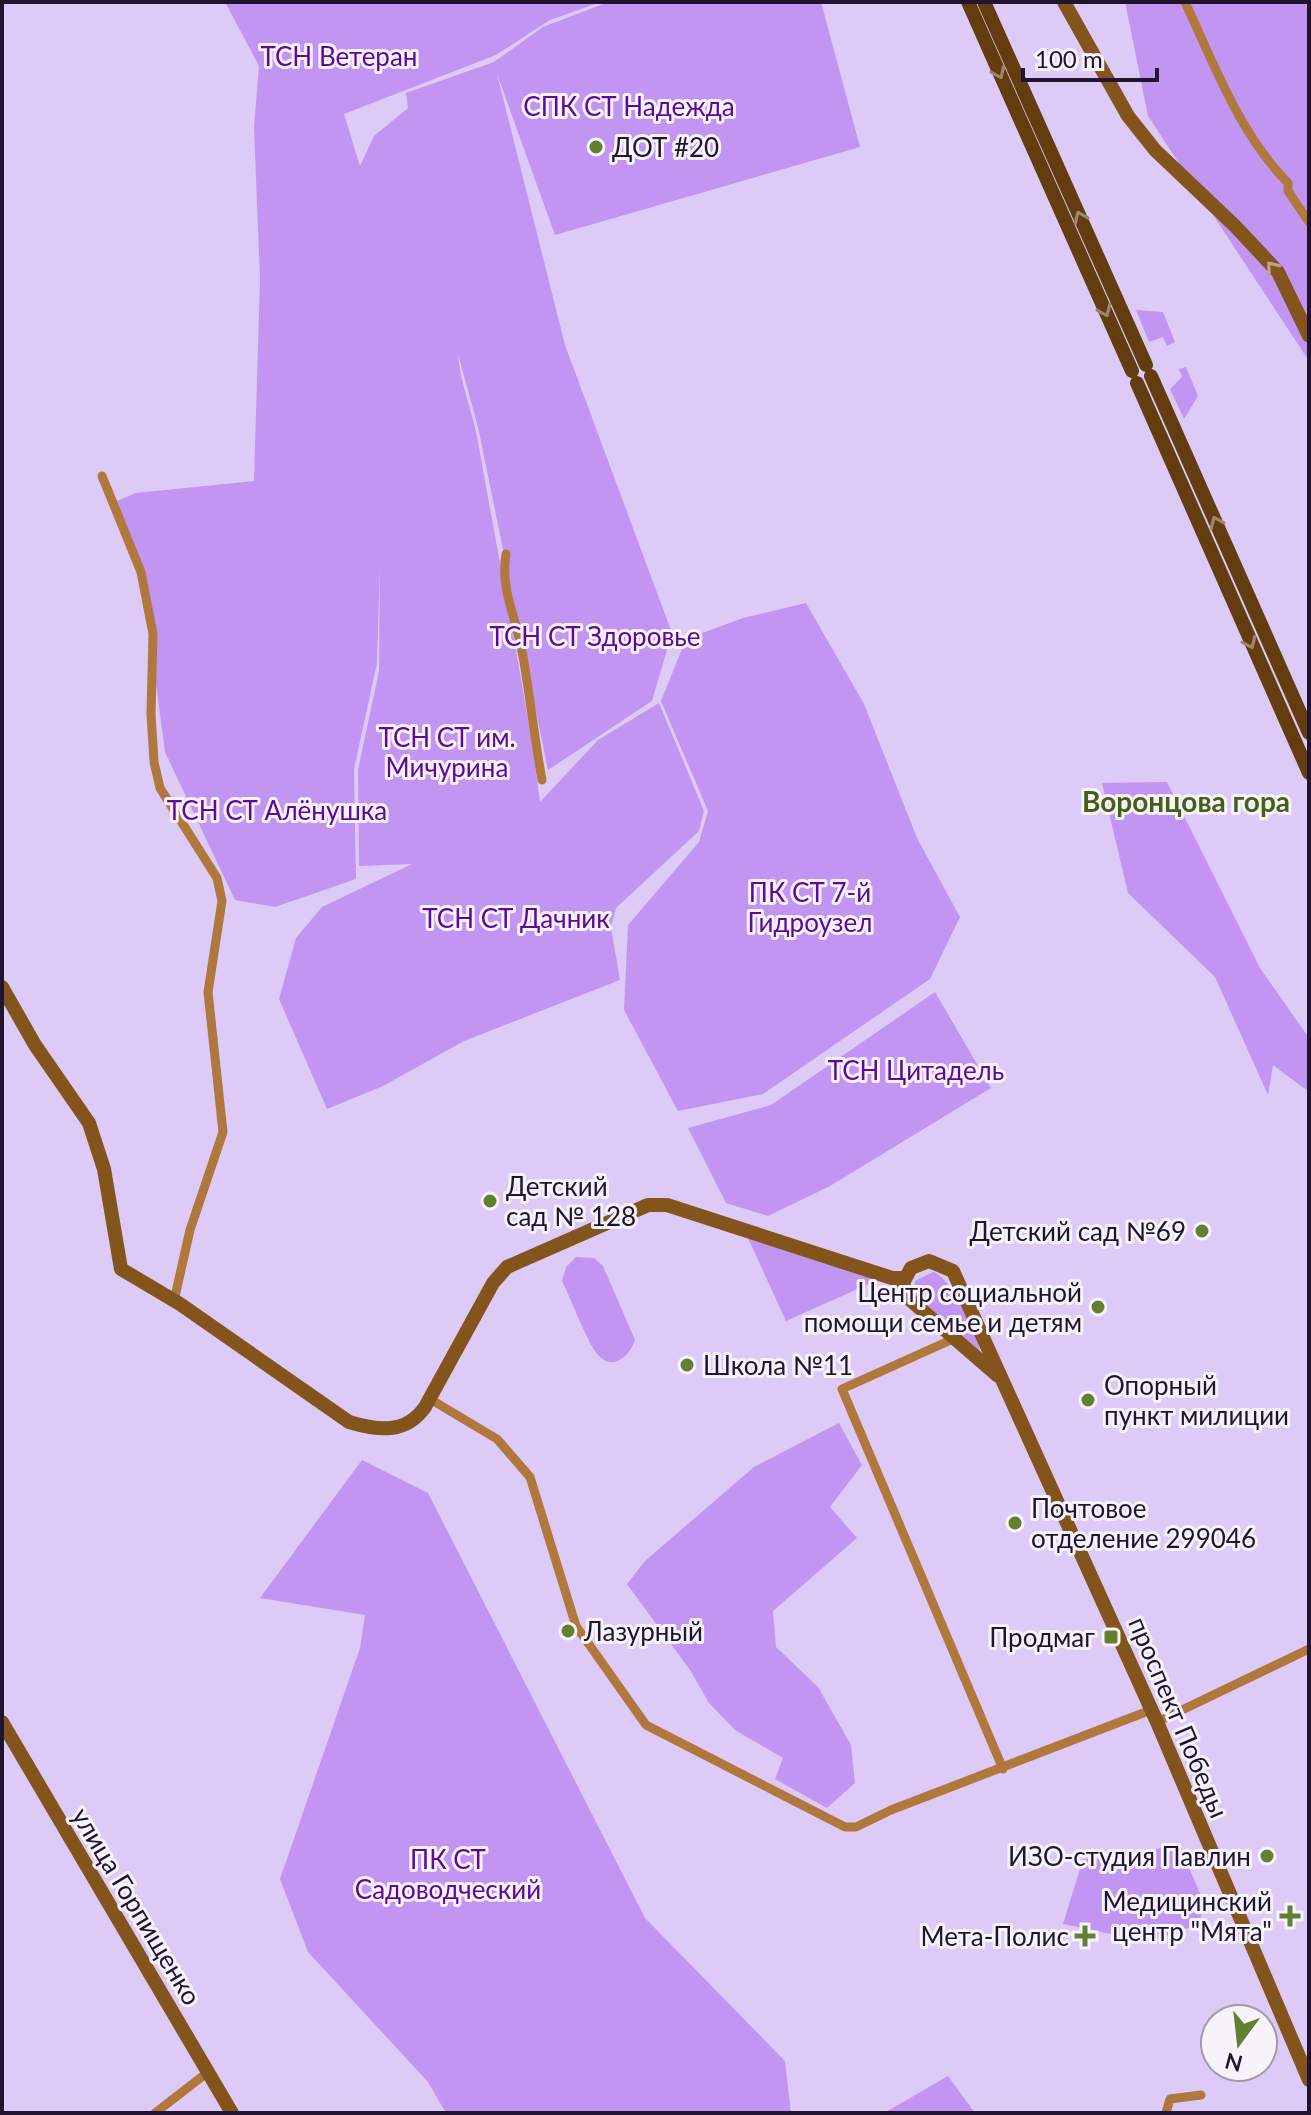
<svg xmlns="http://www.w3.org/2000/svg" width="1311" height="2115" viewBox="0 0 1311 2115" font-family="Lato,sans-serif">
  <rect width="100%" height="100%" fill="#decaf7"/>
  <path fill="#c295f2" d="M225 2H601L550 20 496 55 344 114 360 166 374 136 408 108 406 93 494 62 543 27 608 2H821L860 147 555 235 497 74 565 345 672 633 652 701 548 770 478 427 458 354C460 383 473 413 478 442 499 562 524 681 540 802L598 740 659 703 704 811 699 831 616 908 611 927 620 980 464 1041 383 1086 327 1109 279 999 296 938 322 907 412 864 359 866 358 770 379 671 380 565 377 663 354 769 356 879 275 907 235 900 165 752 141 572 117 501 136 493 254 481 260 279 254 127 259 66Z
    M1125 2H1309V361L1148 116Z
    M1136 310 1163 312 1175 342 1167 346 1163 337 1149 342Z
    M1186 367 1198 396 1184 419 1170 389 1182 377 1179 369Z
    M806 603 864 704 917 838 960 917 930 979 763 1094 678 1111 624 1010 628 925 699 842 708 811 661 701 686 639 743 618Z
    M1167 782 1260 968 1309 1038V1092L1273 1065 1268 1095 1215 977 1128 893 1102 783Z
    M935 992 991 1088 830 1186 768 1216 726 1203 688 1128 771 1105Z
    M748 1238 880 1279 786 1321Z
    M576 1257 594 1258 603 1266 635 1340C630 1355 614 1372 598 1355 588 1344 570 1297 562 1281L566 1267Z
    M933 1272C951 1277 978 1333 980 1351L914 1294 915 1281Z
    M839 1423 862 1465 830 1507 857 1538 773 1611 776 1647 818 1687 851 1745 855 1783 827 1808 775 1779 783 1758 735 1730 709 1703 690 1670 627 1584 645 1561 754 1467Z
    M362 1460 428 1493 645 1918 785 2061 791 2113H446L428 2082 308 1952 280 1879 360 1648 365 1615 260 1598Z
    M1172 1843 1182 1851 1204 1903 1199 1924 1150 1942 1063 1924 1083 1859H1132Z
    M948 2076 975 2113H884Z"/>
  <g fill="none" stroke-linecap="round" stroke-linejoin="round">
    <path stroke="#b0783c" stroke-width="9" d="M1185 2C1214 64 1239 133 1288 183V191L1309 222
      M102 476 141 572 153 634 151 714 154 762 160 788 217 878 222 901 208 992 223 1132 190 1230 174 1301
      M506 554C500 588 516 618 522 651 530 694 534 737 542 780
      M953 1339 842 1389 1003 1769
      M430 1399 497 1439 530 1477 576 1626 646 1725 845 1827H856L891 1810 1151 1710
      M1157 1722 1309 1649
      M155 2113 208 2072
      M1166 2113 1170 2099 1201 2095"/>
    <path stroke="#84541d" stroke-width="14" d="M1064 2 1128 116 1155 150 1235 226 1278 272 1309 336
      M2 987 35 1045 89 1123 104 1169 121 1269 180 1304 349 1422C379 1431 406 1434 425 1407L493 1283 507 1267 648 1205H667L892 1278H904
      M998 1376 908 1298 903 1283 911 1268 929 1261 953 1271 1157 1722 1309 2080
      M2 1722 232 2113"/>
    <path stroke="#633d10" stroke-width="14" d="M968 2 1132 371
      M984 2 1146 365
      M1151 376 1309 733
      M1137 383 1309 773"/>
  </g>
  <defs><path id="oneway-chevron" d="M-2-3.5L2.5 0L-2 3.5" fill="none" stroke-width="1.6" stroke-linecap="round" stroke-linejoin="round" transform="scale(2)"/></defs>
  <g stroke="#9e866e">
    <use href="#oneway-chevron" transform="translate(999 73) rotate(66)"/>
    <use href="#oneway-chevron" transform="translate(1080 217) rotate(-114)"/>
    <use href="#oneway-chevron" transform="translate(1105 311) rotate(66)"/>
    <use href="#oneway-chevron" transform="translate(1216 522) rotate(-114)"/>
    <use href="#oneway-chevron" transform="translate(1250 643) rotate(66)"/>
  </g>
  <use stroke="#bda48c" href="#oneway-chevron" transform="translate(1272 267) rotate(-129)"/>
  <g fill="#647e32" stroke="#f6f3fb" stroke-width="3">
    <circle cx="596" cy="147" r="8"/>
    <circle cx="490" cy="1201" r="8"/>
    <circle cx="1202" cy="1231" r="8"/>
    <circle cx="1098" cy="1307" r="8"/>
    <circle cx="687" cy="1365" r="8"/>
    <circle cx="1088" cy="1400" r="8"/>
    <circle cx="1015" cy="1523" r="8"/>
    <circle cx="568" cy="1631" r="8"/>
    <rect x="1103" y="1629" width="16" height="16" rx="4"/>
    <circle cx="1267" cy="1856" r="8"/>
    <path d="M1286 1904h8v8h8v8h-8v8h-8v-8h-8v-8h8z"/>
    <path d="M1081 1924h8v8h8v8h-8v8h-8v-8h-8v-8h8z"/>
  </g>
  <g text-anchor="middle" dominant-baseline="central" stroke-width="6" stroke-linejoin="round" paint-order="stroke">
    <g font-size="26" fill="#620799" stroke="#f6f3fb">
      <text x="339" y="56">ТСН Ветеран</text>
      <text x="629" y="106">СПК СТ Надежда</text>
      <text x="595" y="636">ТСН СТ Здоровье</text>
      <text x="447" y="737">ТСН СТ им.<tspan x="447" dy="30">Мичурина</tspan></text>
      <text x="277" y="810">ТСН СТ Алёнушка</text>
      <text x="810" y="892">ПК СТ 7-й<tspan x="810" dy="30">Гидроузел</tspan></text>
      <text x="516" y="918">ТСН СТ Дачник</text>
      <text x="916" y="1070">ТСН Цитадель</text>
      <text x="448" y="1859">ПК СТ<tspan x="448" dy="30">Садоводческий</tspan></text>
    </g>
    <g font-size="26" fill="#221430" stroke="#f6f3fb" text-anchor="start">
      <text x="612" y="147">ДОТ #20</text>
      <text x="506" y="1186">Детский<tspan x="506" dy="30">сад № 128</tspan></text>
      <text x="1186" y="1231" text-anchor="end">Детский сад №69</text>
      <text x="1082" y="1292" text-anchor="end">Центр социальной<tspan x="1082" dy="30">помощи семье и детям</tspan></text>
      <text x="703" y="1365">Школа №11</text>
      <text x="1104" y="1385">Опорный<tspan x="1104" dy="30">пункт милиции</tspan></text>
      <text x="1031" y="1508">Почтовое<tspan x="1031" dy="30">отделение 299046</tspan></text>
      <text x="584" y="1631">Лазурный</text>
      <text x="1095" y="1637" text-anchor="end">Продмаг</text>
      <text x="1251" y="1856" text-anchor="end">ИЗО-студия Павлин</text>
      <text x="1272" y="1901" text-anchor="end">Медицинский<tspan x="1272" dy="30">центр "Мята"</tspan></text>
      <text x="1069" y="1936" text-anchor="end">Мета-Полис</text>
    </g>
    <g font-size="26" fill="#221430" stroke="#f6f3fb">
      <text transform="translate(1179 1717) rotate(67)">проспект Победы</text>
      <text transform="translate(137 1906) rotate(59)">улица Горпищенко</text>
    </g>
    <g font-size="28" font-weight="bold" fill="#475e15" stroke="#f6f3fb">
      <text x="1186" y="801">Воронцова гора</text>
    </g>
  </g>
  <rect width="1311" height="2115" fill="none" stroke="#221430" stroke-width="8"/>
  <g transform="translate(1239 2043) rotate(195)"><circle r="38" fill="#f6f3fb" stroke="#a19aaa" stroke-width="2"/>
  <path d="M0-6L14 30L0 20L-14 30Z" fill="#647e32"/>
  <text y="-12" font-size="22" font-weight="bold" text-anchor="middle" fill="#221430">N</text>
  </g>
  <path d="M1023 68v12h134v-12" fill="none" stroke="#221430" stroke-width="4"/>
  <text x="1035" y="68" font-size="24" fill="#221430" stroke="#f6f3fb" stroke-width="6" paint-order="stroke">100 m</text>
</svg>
